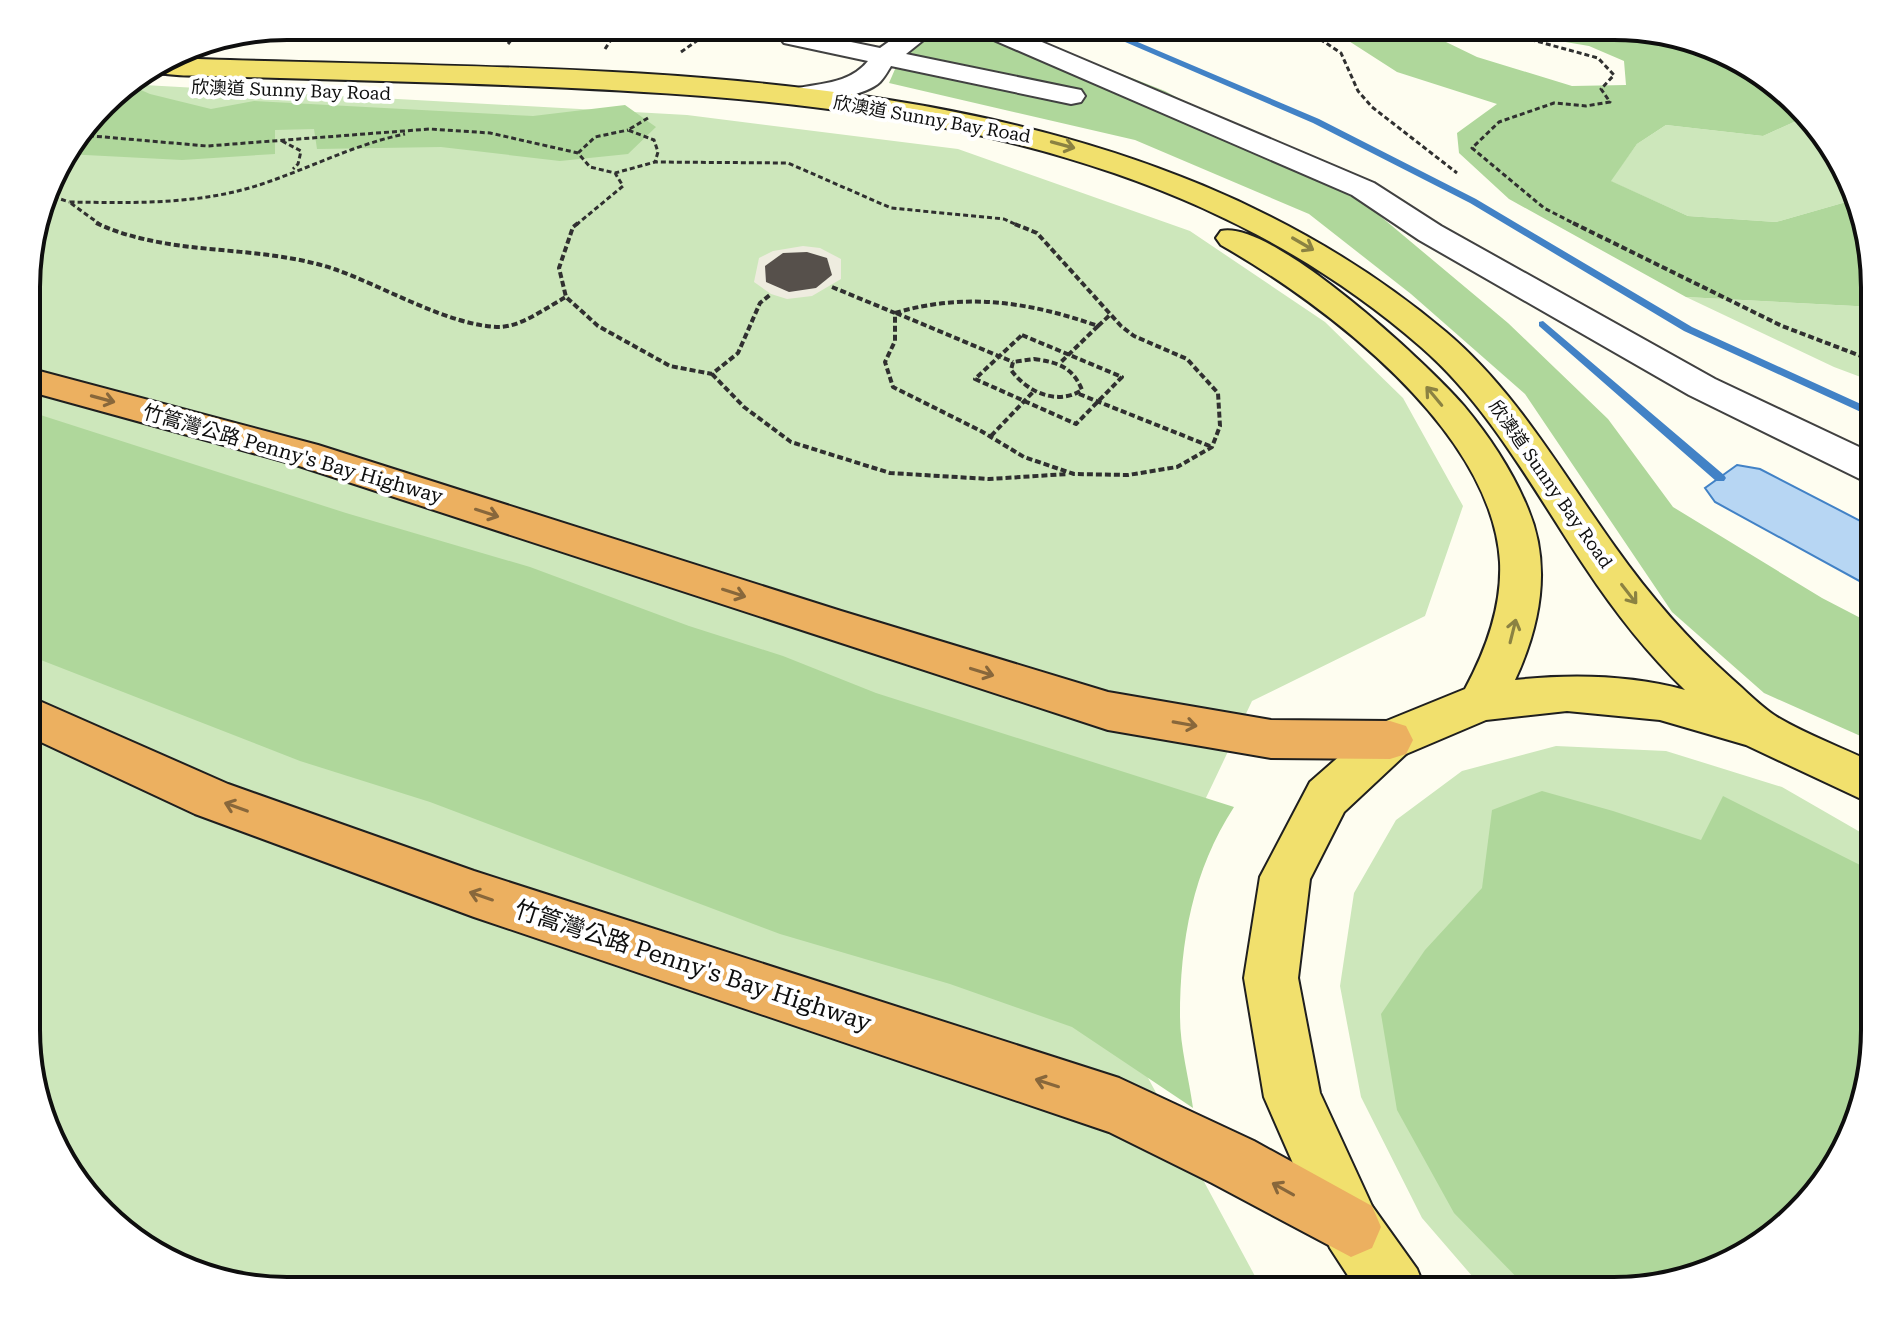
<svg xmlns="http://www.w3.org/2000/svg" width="1901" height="1317" viewBox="0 0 1901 1317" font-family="'Roboto Serif','Noto Sans TC',serif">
  <rect width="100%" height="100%" fill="#fefdf0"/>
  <path fill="#cde7bb" d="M126 84 687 115 958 149 1190 231 1325 322 1403 398 1463 506 1425 616 1252 701 1166 882 1140 1063 1263 1291 271 1290 203 1277 129 1237 61 1161 28 1063V254L53 171 115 91Z
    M1805 117 1840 157 1853 200 1776 222 1688 216 1610 181 1637 144 1666 125 1763 136Z
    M1686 297 1874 307V382L1834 367Z
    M1556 746 1666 751 1782 787 1874 840V1046L1861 1114 1821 1188 1730 1264 1614 1291H1485L1422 1218 1361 1097 1340 986 1354 893 1396 820 1462 771Z"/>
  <path fill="#afd79b" d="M943 26H999L1165 91 1355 195 1508 323 1608 419 1673 507 1822 598 1874 625V742L1764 693 1672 612 1525 394 1411 294 1309 214 1135 140 889 83 902 53Z
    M1317 26H1413L1477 57 1572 86 1626 85 1624 61 1589 46 1536 37 1521 26 1630 27 1698 40 1772 80 1805 117 1763 136 1666 125 1637 144 1611 181 1688 216 1776 222 1853 200 1874 271V307L1686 297 1509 199 1459 153 1457 133 1497 104 1397 72 1341 36Z
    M127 84 150 94 211 109 254 101 533 116 625 105 656 127 628 154 560 161 441 147 317 149 314 129 275 130V154L182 160 66 154 80 136 104 124 91 122 115 91Z
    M28 411 346 513 530 567 689 626 783 656 876 693 1234 807C1193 870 1180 941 1180 1017 1180 1047 1189 1078 1193 1108L1072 1027 950 984 780 934 430 802 300 761 28 655Z
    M1542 791 1613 811 1701 840 1723 796 1874 872V1046L1861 1114 1821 1188 1730 1264 1614 1291H1530L1454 1213 1397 1110 1381 1014 1425 950 1482 888 1492 810Z"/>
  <path fill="#eeecdf" d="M803 246 820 248 841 259V279L812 296 787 299 771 294 754 282 759 258 773 251Z"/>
  <path fill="#b7d6f3" stroke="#4282c6" stroke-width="2" d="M1737 465 1760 469 1874 528V589L1715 502 1705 488Z"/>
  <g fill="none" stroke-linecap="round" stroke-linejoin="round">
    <path fill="#4282c6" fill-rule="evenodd" d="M1088 26H1100L1319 119 1476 199 1692 327 1874 410V418L1684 331 1470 203 1313 123Z
      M1543 321 1724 475 1726 478 1724 481H1716L1539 326V322Z"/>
  </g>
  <path fill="#56504b" d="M807 252 827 258 832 275 816 288 789 292 766 282 765 266 783 253Z"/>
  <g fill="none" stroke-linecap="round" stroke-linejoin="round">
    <defs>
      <path id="minor" d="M911 26H941L906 54 1071 88 1081 90 1085 96 1081 102 1071 104 891 66C888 71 884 78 880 82 866 96 808 107 789 102L785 96 789 90C817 83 849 85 868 61L784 43 780 38 784 33 793 30 880 48Z
        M969 26H1004L1374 183 1441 226 1715 379 1874 454V483L1860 479 1689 395 1419 240 1352 195 973 31Z"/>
      <path id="major" d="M169 58C594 75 1100 41 1446 332 1516 391 1562 473 1615 547 1649 595 1688 640 1732 679 1746 691 1761 707 1777 717 1807 735 1843 748 1874 763V805L1746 745 1660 720 1567 711 1486 720 1406 754 1344 812 1310 879 1298 978 1320 1093 1372 1206 1417 1269 1426 1291H1358L1330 1248 1264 1097 1244 978 1260 877 1310 782 1374 726 1465 689C1486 650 1502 607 1500 562 1492 430 1326 305 1221 245L1216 238 1221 231C1272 219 1429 365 1464 406 1489 436 1513 472 1528 509 1552 566 1540 626 1515 680 1572 674 1630 675 1685 690 1647 653 1614 611 1585 567 1534 491 1490 407 1421 347 1151 112 790 95 449 83 381 81 313 79 245 77 214 75 178 78 148 71Z"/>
      <path id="highway" d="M28 368 318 445 841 611 1108 692 1271 720 1390 721 1406 726 1413 740 1406 754 1390 759 1271 758 1108 730 293 464 28 391Z
        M28 696 228 784 474 871 1119 1078 1254 1141 1372 1206 1381 1227 1372 1248 1351 1257 1212 1183 1109 1132 474 917 195 814 28 736Z"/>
    </defs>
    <use href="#minor" stroke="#414141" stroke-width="4"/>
    <use href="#major" stroke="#1f1f1f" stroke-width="4"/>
    <use href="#highway" stroke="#1f1f1f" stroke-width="4"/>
    <path stroke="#303030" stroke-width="3" stroke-dasharray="5 3" stroke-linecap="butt" d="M740 26 760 31
      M1300 26 1341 53 1358 91 1372 107 1457 173
      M1502 26 1514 35 1598 58 1614 75 1601 89 1610 102 1586 106 1554 103 1499 122 1472 148 1544 208 1577 225
      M262 31 293 33
      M330 36 340 26
      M418 40 431 26
      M508 44 522 26
      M605 49 620 26
      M681 52 698 40 706 26
      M648 118 628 130 654 140 658 152 655 162
      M81 135 207 146 430 129 490 133 578 153 590 167 615 173 655 162 788 163 891 208 1004 219 1017 225
      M282 141 301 151 298 164 293 169
      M578 153 595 137 628 130
      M46 194 69 202
      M101 225 69 202C135 203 202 205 265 183 312 167 356 144 405 134
      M576 225 623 186 615 173"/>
    <path stroke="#303030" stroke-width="4" stroke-dasharray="6 3" stroke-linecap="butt" d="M96 223C172 258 256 243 334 269 381 285 451 327 500 327 523 326 547 307 566 297
      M578 223 573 227 559 268 566 297 598 326 670 366 712 374 738 353 760 303 771 294
      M1573 223 1782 326 1874 361
      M832 287 895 313V341L885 362 893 387 981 431 1024 457 1074 474 1128 475 1177 467 1212 447 1220 426 1218 393 1187 359 1134 336 1121 326 1037 233 1012 223
      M895 313C965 292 1030 302 1098 326L1061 362
      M896 313 1013 362
      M1098 326 1111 314
      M1022 335 1122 377 1076 424 975 379Z
      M1034 359C1057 362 1073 367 1082 390 1057 406 1027 392 1011 370L1013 362Z
      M1874 372 1868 376 1874 380
      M712 374 744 407 791 442 890 473 989 479 1068 474
      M1079 394 1212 447
      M991 436 1034 391"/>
    <use href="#minor" fill="#fff" fill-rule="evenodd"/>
    <use href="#major" fill="#f1e06d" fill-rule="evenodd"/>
    <use href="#highway" fill="#ecb060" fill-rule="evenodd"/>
  </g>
  <defs><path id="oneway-shaft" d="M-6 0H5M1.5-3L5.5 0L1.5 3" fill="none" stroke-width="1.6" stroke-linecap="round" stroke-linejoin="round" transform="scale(2)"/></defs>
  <g stroke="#8b8242">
    <use href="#oneway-shaft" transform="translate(1063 145) rotate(15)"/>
    <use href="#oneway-shaft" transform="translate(1303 244) rotate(30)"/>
    <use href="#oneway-shaft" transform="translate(1434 396) rotate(-130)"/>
    <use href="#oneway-shaft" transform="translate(1629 594) rotate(52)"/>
    <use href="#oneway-shaft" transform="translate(1513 631) rotate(-76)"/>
  </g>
  <g stroke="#88673b">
    <use href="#oneway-shaft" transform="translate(103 399) rotate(15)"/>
    <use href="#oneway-shaft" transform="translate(487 513) rotate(18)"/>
    <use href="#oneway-shaft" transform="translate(734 593) rotate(18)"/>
    <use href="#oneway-shaft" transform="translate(982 672) rotate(17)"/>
    <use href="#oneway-shaft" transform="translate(1185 724) rotate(10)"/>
    <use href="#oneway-shaft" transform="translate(236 807) rotate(-160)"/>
    <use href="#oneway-shaft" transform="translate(481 896) rotate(-161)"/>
    <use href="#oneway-shaft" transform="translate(1047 1083) rotate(-162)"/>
    <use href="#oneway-shaft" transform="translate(1283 1189) rotate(-151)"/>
  </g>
  <g text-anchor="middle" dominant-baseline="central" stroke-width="8" stroke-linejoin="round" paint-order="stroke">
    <g font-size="18" fill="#0e0e0e" stroke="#fff">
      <text transform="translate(291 90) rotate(2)">欣澳道 Sunny Bay Road</text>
      <text transform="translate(932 119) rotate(10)">欣澳道 Sunny Bay Road</text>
      <text transform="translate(1551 484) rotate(55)">欣澳道 Sunny Bay Road</text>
    </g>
    <g font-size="20" fill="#0e0e0e" stroke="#fff">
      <text transform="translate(293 454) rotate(16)">竹篙灣公路 Penny's Bay Highway</text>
    </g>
    <g font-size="24" fill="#0e0e0e" stroke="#fff">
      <text transform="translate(693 966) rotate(18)">竹篙灣公路 Penny's Bay Highway</text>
    </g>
  </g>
  <path d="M0 0H1901V1317H0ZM287 40H1614A247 247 0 0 1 1861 287V1030A247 247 0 0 1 1614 1277H287A247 247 0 0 1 40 1030V287A247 247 0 0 1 287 40Z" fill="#fff" fill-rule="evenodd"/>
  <path fill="none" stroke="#0e0e0e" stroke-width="4" d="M287 40H1614A247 247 0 0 1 1861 287V1030A247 247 0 0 1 1614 1277H287A247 247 0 0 1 40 1030V287A247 247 0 0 1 287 40Z"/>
</svg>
